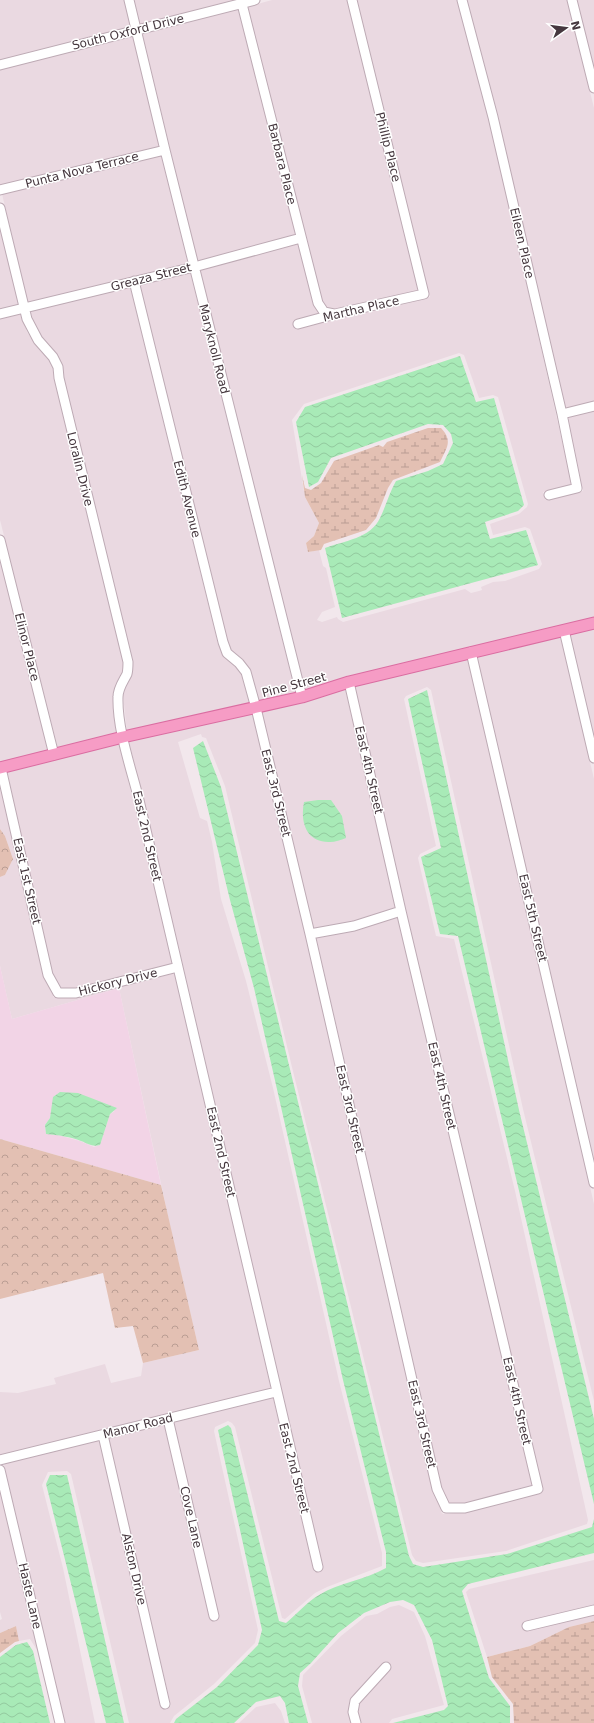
<svg xmlns="http://www.w3.org/2000/svg" width="594" height="1723" viewBox="0 0 594 1723" font-family="'DejaVu Sans',sans-serif">
  <defs>
    <pattern id="forest-crowns" width="20" height="18" patternUnits="userSpaceOnUse"><rect width="20" height="18" fill="#e3c0b3"/><path d="M2 6a3 3 0 1 1 6 0M12 15a3 3 0 1 1 6 0" fill="none" stroke="#ba9d93"/></pattern>
    <pattern id="wetland-marsh" width="20" height="14" patternUnits="userSpaceOnUse"><rect width="20" height="14" fill="#e3c0b3"/><path d="M1 5h8M5 5V1M11 12h8M15 12V8" fill="none" stroke="#ba9d93"/></pattern>
    <pattern id="water-waves" width="16" height="10" patternUnits="userSpaceOnUse"><rect width="16" height="10" fill="#a8eab7"/><path d="M0 5q4-4 8 0t8 0" fill="none" stroke="#92c99e"/></pattern>
  </defs>
  <rect width="100%" height="100%" fill="#f2e7ec"/>
  <path fill="#ead9e1" fill-rule="evenodd" d="M0 0H124L131 26 0 61Z
    M134 0H238L140 24Z
    M272 0H347L419 291 335 309 327 308 322 301 247 7Z
    M357 0H457L489 118 572 485 543 492 545 500 583 491 567 417 594 410V618L305 692 200 270 298 244 313 304 319 314 293 321 295 329 335 318 430 297ZM459 353 464 355 479 398 493 395 498 397 528 504 527 507 519 514 490 524 493 535 525 527 530 529 542 564 539 569 505 581 493 582 481 587 482 590 479 591 471 593 465 589 343 622 338 619 337 617 322 622 317 620 322 612 335 607 326 568 323 566 319 550 308 552 306 543 314 536 319 523 305 497 292 420 304 404Z
    M467 0H567L594 108V401L565 409 498 116Z
    M577 0H594V69Z
    M238 9 296 236 197 261 142 32Z
    M133 35 159 147 0 185V69Z
    M161 155 188 264 28 303 2 194Z
    M0 228 19 305 0 309Z
    M190 272 296 694 259 703 242 660 232 651 227 641 139 284Z
    M130 286 218 644 223 655 235 666 241 674 250 705 127 732 123 695 125 685 132 673 133 660 88 480 63 377 62 365 57 354 41 337 36 328 30 311Z
    M21 313 27 332 34 342 49 359 53 368 54 379 79 482 124 662 122 672 117 683 113 695V707L118 734 58 749 0 520V318Z
    M0 559 49 752 0 764Z
    M594 627V738L569 633Z
    M560 635 594 779V1163L476 655Z
    M467 657 594 1204V1401L523 1109 431 690 427 687 406 696 404 699 436 846 420 854 418 858 436 936 454 939 515 1191 588 1520 587 1524 506 1551 423 1563 416 1561 412 1555 291 1063 225 786 206 738 202 737 201 734 178 742 200 818 207 821 212 842 221 899 246 981 273 1088 339 1381 382 1553V1566L327 1587 315 1593 285 1619 282 1618 235 1427 232 1423 228 1421 215 1427 214 1431 258 1630 255 1643 214 1684 174 1716 170 1723H129L71 1474 67 1471 48 1472 42 1485 63 1568 95 1723H64L4 1464 99 1440 162 1709 171 1706 108 1438 164 1424 211 1621 219 1618 173 1422 273 1398 314 1572 323 1570 184 970 129 741 252 713 306 935 433 1491 441 1509V1512L443 1514 466 1512 543 1492 406 910 354 685Z
    M345 688 396 909 353 922 314 929 261 711Z
    M119 743 173 964 75 989H61L52 973 7 771Z
    M0 783 43 976 53 994V997L56 998 59 997H77L175 973 271 1389 0 1456V1392L18 1393 56 1384 54 1378 105 1364 111 1383 141 1376 143 1363 199 1350 171 1230 119 988 12 1019 0 966V877L5 875 13 859 5 836 0 829Z
    M398 917 532 1486 465 1504H449L442 1488 316 937Z
    M0 1490 55 1723 37 1650 30 1639 19 1641 16 1626 0 1633V1620L2 1619 0 1612Z
    M594 1560V1606L522 1623 524 1631 594 1614V1621L569 1627 530 1646 487 1657 466 1592 469 1589Z
    M399 1605 414 1612 425 1636 444 1705 392 1719 389 1723H361L358 1712 360 1703 392 1666 386 1661 353 1697H351L349 1702 350 1703 349 1713 351 1723H312L302 1686 303 1675 341 1636 366 1616 377 1614 390 1607Z
    M275 1703 281 1711 285 1723H239L256 1707Z"/>
  <path fill="#f2d4e6" fill-rule="evenodd" d="M0 966 12 1019 119 988 161 1185 0 1139ZM52 1108 115 1111 110 1114 100 1145 94 1147 80 1141 54 1134H46L45 1125 50 1118Z"/>
  <path fill="url(#forest-crowns)" d="M0 829 5 836 13 859 5 875 0 877Z
    M0 1139 161 1185 199 1350 143 1363 133 1326 115 1328 103 1273 0 1299Z"/>
  <path fill="url(#wetland-marsh)" d="M428 428H441C453 441 447 447 440 462L393 480 388 488 376 518 366 530 324 544 321 550 308 552 306 543 314 536 319 523 305 497 302 475 305 488 311 490 321 483 334 461 379 445 383 447 387 442Z
    M594 1621V1723H514L513 1704 492 1677 487 1657 530 1646 569 1627Z
    M16 1626 19 1641 15 1642 0 1653V1633Z"/>
  <path fill="url(#water-waves)" d="M460 356 476 402 494 398 524 505 518 511 485 522 490 539 526 530 538 565 342 618 325 548C344 541 371 538 380 518 386 506 389 493 396 481L428 471 443 464 453 443 451 434 443 425 428 424 331 458 318 482 309 487 296 422 305 407Z
    M427 690 519 1110 594 1419V1504L458 936 440 934 421 857 441 848 408 699Z
    M203 741 221 787 409 1556 413 1564 423 1567 507 1554 592 1527 594 1519V1553L468 1584 462 1591 489 1678 510 1706V1723H393L444 1710 448 1706 432 1640 414 1605 403 1600 390 1602 364 1613 338 1633 311 1663 300 1673 298 1686 308 1723H289L285 1703 280 1696 256 1702 234 1723H174L176 1719 217 1687 258 1645 262 1630 218 1430 228 1425 231 1428 279 1621 286 1623C297 1614 307 1602 319 1595 340 1582 365 1580 386 1568V1552L343 1380 254 988 230 900 193 748Z
    M318 800H331L342 816 346 838C341 840 335 842 330 842 306 843 300 822 304 802Z
    M60 1092 78 1093 117 1108 110 1114 100 1145C92 1147 89 1144 81 1141 71 1137 58 1135 46 1134L45 1125 50 1118 53 1097Z
    M50 1475H67L124 1723H106L46 1484Z
    M27 1642 33 1651 50 1723H0V1657L16 1645Z"/>
  <g fill="none" stroke-linecap="round" stroke-linejoin="round">
    <defs>
      <path id="minor" d="M129 0 165 150 302 697
        M462 0 493 117 562 414 577 488 549 495
        M572 0 594 88
        M242 4 318 303 324 312 334 314
        M0 65 255 0
        M0 190 165 150
        M0 208 27 319 38 340 53 357 58 367 59 378 128 662C128 666 128 670 127 674 123 682 118 688 118 697 117 729 131 768 139 800L318 1567
        M134 281 223 642 227 653 239 663 246 672 256 708 310 934 437 1489 446 1508H465L538 1489 401 911 349 682
        M0 314 194 267 301 238
        M298 324 335 314 424 294 352 0
        M562 414 594 406
        M0 540 54 755
        M564 630 594 758
        M471 652 594 1183
        M1 768 48 975 58 993H76L178 967
        M310 934 354 926 401 911
        M168 1419 214 1616
        M103 1435 165 1704
        M0 1460 276 1392
        M0 1470 60 1723
        M527 1626 594 1610
        M356 1723 353 1712 355 1701 386 1667"/>
      <path id="major" d="M0 768 123 737 302 697 349 682 594 623"/>
    </defs>
    <use href="#minor" stroke="#bdaab4" stroke-width="11"/>
    <use href="#major" stroke="#da6da1" stroke-width="13"/>
    <use href="#minor" stroke="#fff" stroke-width="9"/>
    <use href="#major" stroke="#f69cc5" stroke-width="11"/>
  </g>
  <g text-anchor="middle" dominant-baseline="central" stroke-width="3" stroke-linejoin="round" paint-order="stroke">
    <g font-size="12" fill="#45373e" stroke="#fff">
      <text transform="translate(128 32) rotate(-14)">South Oxford Drive</text>
      <text transform="translate(388 147) rotate(76)">Phillip Place</text>
      <text transform="translate(282 164) rotate(76)">Barbara Place</text>
      <text transform="translate(82 170) rotate(-14)">Punta Nova Terrace</text>
      <text transform="translate(522 243) rotate(77)">Eileen Place</text>
      <text transform="translate(151 277) rotate(-14)">Greaza Street</text>
      <text transform="translate(361 309) rotate(-13)">Martha Place</text>
      <text transform="translate(214 349) rotate(76)">Maryknoll Road</text>
      <text transform="translate(80 469) rotate(76)">Loralin Drive</text>
      <text transform="translate(187 499) rotate(76)">Edith Avenue</text>
      <text transform="translate(27 647) rotate(76)">Elinor Place</text>
      <text transform="translate(294 685) rotate(-15)">Pine Street</text>
      <text transform="translate(369 770) rotate(77)">East 4th Street</text>
      <text transform="translate(276 793) rotate(76)">East 3rd Street</text>
      <text transform="translate(147 836) rotate(77)">East 2nd Street</text>
      <text transform="translate(27 881) rotate(77)">East 1st Street</text>
      <text transform="translate(533 918) rotate(77)">East 5th Street</text>
      <text transform="translate(118 982) rotate(-14)">Hickory Drive</text>
      <text transform="translate(442 1086) rotate(77)">East 4th Street</text>
      <text transform="translate(350 1109) rotate(77)">East 3rd Street</text>
      <text transform="translate(221 1152) rotate(77)">East 2nd Street</text>
      <text transform="translate(517 1401) rotate(77)">East 4th Street</text>
      <text transform="translate(422 1424) rotate(77)">East 3rd Street</text>
      <text transform="translate(138 1426) rotate(-14)">Manor Road</text>
      <text transform="translate(294 1468) rotate(76)">East 2nd Street</text>
      <text transform="translate(191 1517) rotate(77)">Cove Lane</text>
      <text transform="translate(134 1569) rotate(77)">Alston Drive</text>
      <text transform="translate(30 1596) rotate(77)">Haste Lane</text>
    </g>
  </g>
  <g transform="translate(566 28) rotate(76)" stroke="#ffffff" stroke-width="3" paint-order="stroke">
  <path d="M0-3L7 15L0 10L-7 15Z" fill="#45373e"/>
  <text y="-6" font-size="11" font-weight="bold" text-anchor="middle" fill="#45373e">N</text>
  </g>
</svg>
